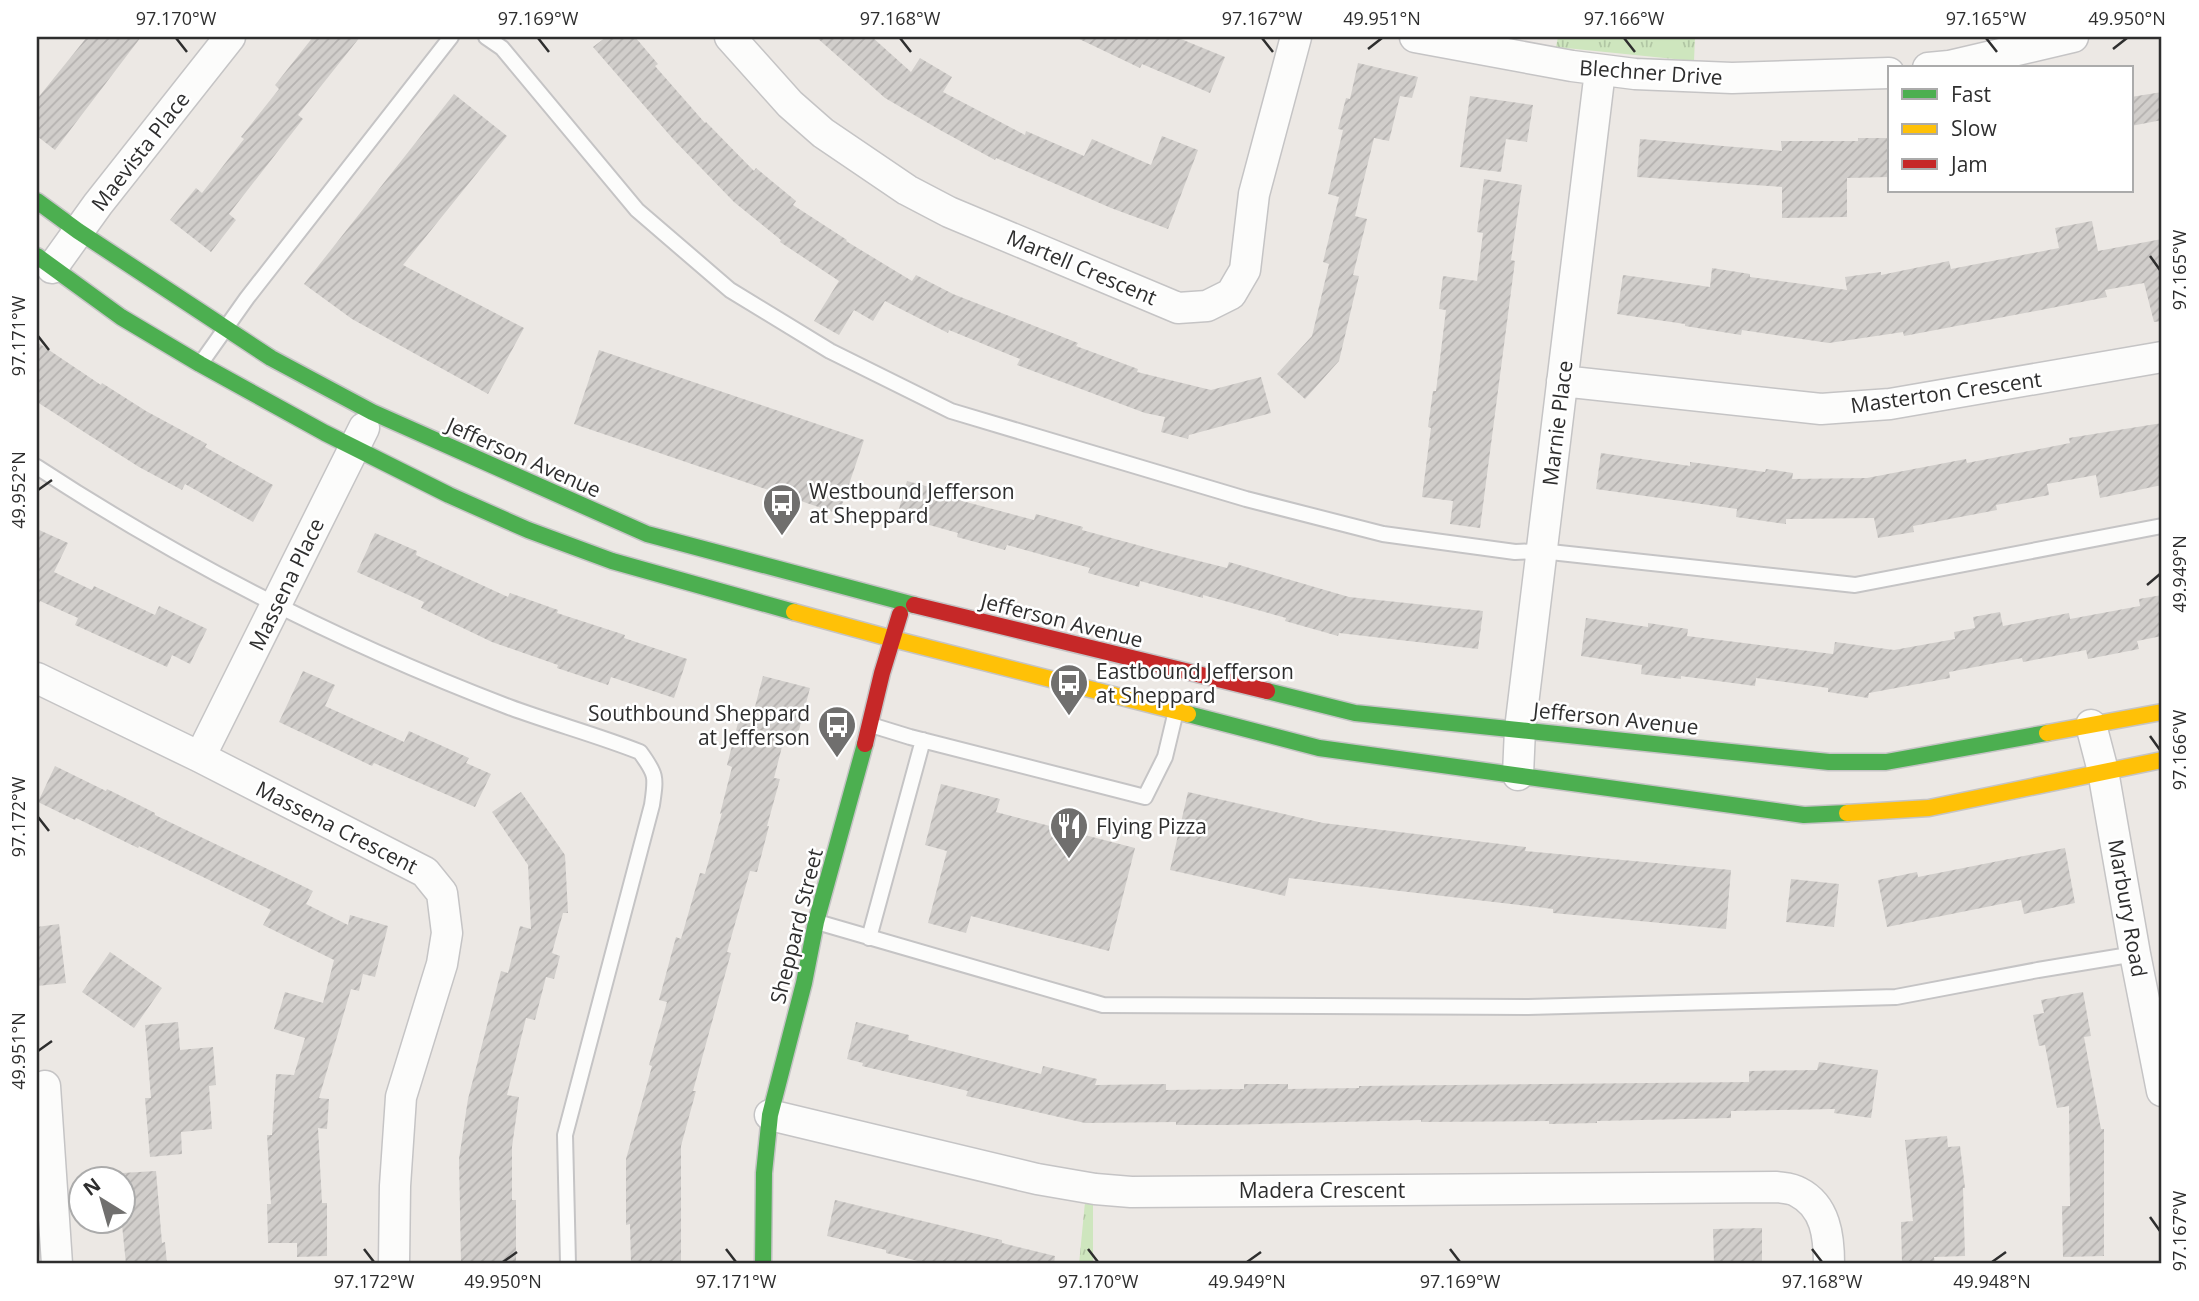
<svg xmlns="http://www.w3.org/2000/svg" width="2199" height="1301" viewBox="0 0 2199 1301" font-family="'Open Sans',sans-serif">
  <defs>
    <pattern id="grass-tufts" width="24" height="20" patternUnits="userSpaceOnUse" patternTransform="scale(1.75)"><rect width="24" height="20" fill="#cee6be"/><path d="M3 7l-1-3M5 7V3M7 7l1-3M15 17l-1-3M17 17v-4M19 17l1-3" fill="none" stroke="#b1c6a4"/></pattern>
    <pattern id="building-hatch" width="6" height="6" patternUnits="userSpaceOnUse" patternTransform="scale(1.75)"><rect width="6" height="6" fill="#d1cecb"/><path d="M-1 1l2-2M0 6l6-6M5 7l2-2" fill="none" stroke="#b4b1af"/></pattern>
  </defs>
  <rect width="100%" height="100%" fill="#ece8e4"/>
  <path fill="url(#grass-tufts)" d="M1558 37H1695L1694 61 1556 47Z
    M1085 1202 1093 1203V1264H1079Z"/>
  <path fill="url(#building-hatch)" d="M87 37H141L55 150 37 136V99Z
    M313 37H360L298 115 303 119 229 214 236 220 211 252 170 220 196 188 202 193 244 139 241 137 279 89 275 85Z
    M606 37H635L658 64 655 66 705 123 706 122 754 171 756 168 796 201 793 205 847 240 846 241 912 281 916 275 953 294 1078 343 1076 346 1138 369 1137 372 1211 390 1261 377 1271 413 1189 435 1188 439 1161 432 1165 417 1145 413 1017 365 1020 359 949 330 948 333 885 301 873 321 854 310 839 335 814 321 839 281 780 242 781 240 734 202 673 139 593 47Z
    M816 37H872L911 72 920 58 952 77 943 92 1025 135 1026 131 1084 156 1092 139 1151 165 1162 136 1198 150 1168 229 1111 208 996 158 995 160 940 130 885 98Z
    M1075 37H1176L1225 57 1210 93 1142 64 1140 68Z
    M1358 63 1418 77 1412 98 1400 96 1389 141 1374 138 1355 216 1367 219 1353 275 1359 276 1339 361 1305 399 1277 374 1312 336 1329 264 1323 262 1339 197 1328 194 1343 130 1338 129 1346 98 1350 99Z
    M2162 92V120L2131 126V97Z
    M454 94 507 136 403 265 524 328 488 394 352 319 304 284Z
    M1470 96 1533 105 1527 142 1506 139 1501 172 1460 167Z
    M1858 138H1889V177L1847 178V217L1782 218V187L1637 177 1640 139 1782 151 1781 141H1858Z
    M1484 179 1522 185 1511 260 1515 261 1480 528 1450 524 1453 501 1422 497 1431 428 1428 427 1433 391H1436L1446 310 1439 309 1443 276 1477 281 1483 233 1477 232Z
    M2092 221 2098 251 2162 239V321L2154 322 2144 283 2105 290 2107 297 2041 310 1904 336 1903 332 1829 343 1742 330 1741 335 1685 326V324L1617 314 1623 275 1710 287 1712 268 1750 274V277L1847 290 1845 277 1881 272V275L1949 261 1951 269 2059 248 2055 228Z
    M37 342 101 385 102 383 146 411 207 444 205 447 273 485 253 522 185 484 182 490 139 467 37 402Z
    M599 350 864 440 839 514 574 424Z
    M2162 423V485L2100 498 2096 475 2047 484 2049 495 1996 505 1997 510 1913 526 1914 532 1878 538 1874 518 1786 519V524L1736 517 1737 509 1596 489 1601 453 1690 466V462L1765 472 1766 469 1793 473 1792 479 1867 478 1966 459 1967 463 2070 443 2069 438Z
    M907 481 956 494 955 499 1034 520 1036 514 1083 527 1082 530 1163 552 1227 568 1229 562 1349 597 1483 611 1478 649 1339 633 1338 636 1285 621 1286 618 1203 595V598L1140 581 1139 587 1088 573 1090 568 1007 545 1005 550 957 537 958 533 897 516Z
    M37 529 68 543 54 572 92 590 94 586 155 615 159 606 207 629 190 664 172 655 167 667 75 625 78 618 40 601 37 608Z
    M375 533 417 551 416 555 508 597 510 593 558 610 557 613 625 635 624 638 687 659 674 698 611 677 608 685 557 668 558 665 492 642 421 608 424 602 357 572Z
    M2162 595V636L2137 641 2139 649 2088 659 2086 650 2023 662 2022 658 1949 672 1950 678 1869 693 1868 698 1828 692V688L1756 678 1755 686 1681 676V679L1641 674 1642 665 1581 656 1586 618 1648 627V623L1688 629 1687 636 1833 654 1835 642 1894 650 1955 639 1954 632 1975 628 1973 617 2000 612 2003 626 2069 613 2070 619 2140 606 2139 599Z
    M303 671 335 685 325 706 404 742 409 731 469 758 466 763 491 774 475 807 374 763 372 766 279 722Z
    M763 676 810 688 798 734 786 731 774 778 780 779 767 826H769L757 872 750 871 727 952 731 953 693 1091H696L681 1146V1264H631L630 1224 626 1225V1159L652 1066 649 1065 667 1002 659 1000 676 937 681 939 700 873 705 874 722 813 720 814 732 767 727 765 739 719 751 722Z
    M55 766 106 791 107 789 155 813V815L313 891 306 904 348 925 350 915 388 926 375 977 363 974 359 991 351 989 319 1098 329 1099 327 1129 318 1128 322 1203H327V1256L297 1257V1243H268L267 1204H271L267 1135H272L276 1074 294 1075 305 1038 274 1029 285 992 323 1003 334 960 263 925 271 910 139 846 138 848 76 818 75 820 38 802Z
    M941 784 1000 799 996 812 1135 848 1109 951 971 916 966 933 928 923 947 851 925 845Z
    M521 792 565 855 568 913H563L552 953 560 956 554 979 546 977 535 1020 526 1018 507 1095 519 1097 512 1147V1200H516V1264H461L459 1159 468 1099 501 971 508 973 520 926 531 929 528 865 492 812Z
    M1188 792 1323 823 1526 847 1525 851 1731 870 1726 929 1553 913V909L1289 878 1285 896 1170 870Z
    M2065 848 2075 903 2024 914 2021 900 1887 927 1878 880 1917 872 1918 877Z
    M1791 879 1839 884 1834 927 1786 922Z
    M59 924 66 983 37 986V927Z
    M110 952 162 988 134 1028 82 992Z
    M2083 992 2091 1036 2084 1037 2101 1129H2104V1256L2063 1257 2062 1206H2070L2069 1106 2057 1108 2045 1045 2039 1046 2033 1015 2044 1013 2041 1000Z
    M178 1022 180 1050 213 1047 216 1085 209 1086 212 1129 181 1132 182 1154 150 1157 145 1098H151L145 1025Z
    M856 1022 909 1035 908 1040 1041 1074 1043 1066 1097 1079 1095 1085 1166 1084V1090L1244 1089V1084H1288V1089L1359 1088V1086L1749 1082V1071L1817 1070 1819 1062 1878 1070 1871 1118 1834 1113 1835 1109 1731 1111V1118L1597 1121V1123L1549 1124V1121L1421 1122V1120L1226 1125H1176V1122L1085 1123 966 1096 968 1091 862 1066 863 1063 847 1059Z
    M1947 1136 1948 1147 1960 1146 1965 1188H1963L1965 1256 1934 1257 1935 1264H1902L1901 1222 1913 1221 1905 1140Z
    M156 1171 162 1243 165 1242 167 1264H126L122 1225V1173Z
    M835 1200 1002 1240V1243L1055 1256 1054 1264H930L886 1253V1250L827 1236Z
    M1762 1228V1264H1714L1713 1229Z"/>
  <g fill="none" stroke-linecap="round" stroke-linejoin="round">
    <defs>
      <path id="lane" d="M486 37 502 48 637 210 730 290 830 351 951 411 1246 499 1383 534 1515 552 1541 551 1855 585 2162 526
        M201 363 247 298 451 37
        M37 467C185 564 344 644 509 707 552 723 597 735 640 752 657 775 656 777 652 805L565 1135 568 1264
        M871 725 910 737 1145 797 1165 757 1176 711
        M817 922 1103 1005 1528 1007 1896 997 2038 970 2135 954
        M869 938 923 740"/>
      <path id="street" d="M730 37 790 104 823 133 907 190 949 212 1178 308 1207 306 1231 294 1245 270 1254 194 1296 37
        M1415 37 1572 66 1635 74 1732 78 1889 73
        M1928 68 1949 66 2073 37
        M52 268 98 204 230 37
        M1562 381 1821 409 1890 404 2162 357
        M37 678 200 757 425 872 442 893 447 933 442 964 401 1097 395 1186 394 1264
        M2091 725 2103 771 2135 954 2162 1091
        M200 757 364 428
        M1518 775 1520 729 1600 71
        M45 1086 57 1264
        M770 1115 1037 1179 1095 1189 1131 1192 1777 1187C1784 1188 1792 1188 1798 1192 1826 1206 1829 1237 1829 1264"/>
      <path id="fast" d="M37 201 78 231 271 358 372 412 647 534 914 605
        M37 256 121 317 200 364 325 433 449 495 528 530 612 561 794 612
        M1267 691 1355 713 1829 762H1886L2047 733
        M1188 714 1319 748 1804 815 1847 813
        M763 1264 764 1173 770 1115 804 983 816 922 865 744"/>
      <path id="slow" d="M794 612 893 639 1188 714
        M2047 733 2162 712
        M1847 813 1929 808 2162 760"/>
      <path id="jam" d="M914 605 1267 691
        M865 744 882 673 900 614"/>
    </defs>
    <use href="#lane" stroke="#c5c4c5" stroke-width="18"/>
    <use href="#street" stroke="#c5c4c5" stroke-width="33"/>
    <use href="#fast" stroke="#c5c4c5" stroke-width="19"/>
    <use href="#slow" stroke="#c5c4c5" stroke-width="19"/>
    <use href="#jam" stroke="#c5c4c5" stroke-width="19"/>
    <use href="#lane" stroke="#fcfcfb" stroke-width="14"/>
    <use href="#street" stroke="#fcfcfb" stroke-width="30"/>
    <use href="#fast" stroke="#4caf50" stroke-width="16"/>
    <use href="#slow" stroke="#ffc107" stroke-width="16"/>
    <use href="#jam" stroke="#c62828" stroke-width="16"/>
  </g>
  <path fill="none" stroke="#2e2e2e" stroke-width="2.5" d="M176 38 187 52M538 38 549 52M900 38 911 52M1262 38 1273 52M1624 38 1635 52M1986 38 1997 52M1368 49 1382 38M2113 49 2127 38M2150 256 2160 270M38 336 49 350M38 490 52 480M2147 585 2160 574M2150 736 2160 750M38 817 49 831M38 1051 52 1041M2150 1217 2160 1231M364 1249 374 1262M726 1249 736 1262M1088 1249 1098 1262M1450 1249 1460 1262M1812 1249 1822 1262M503 1262 517 1252M1247 1262 1261 1252M1992 1262 2006 1252"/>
  <defs>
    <symbol id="bus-pin" viewBox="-11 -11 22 30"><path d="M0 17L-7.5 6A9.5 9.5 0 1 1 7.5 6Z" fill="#706f6e" stroke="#fff"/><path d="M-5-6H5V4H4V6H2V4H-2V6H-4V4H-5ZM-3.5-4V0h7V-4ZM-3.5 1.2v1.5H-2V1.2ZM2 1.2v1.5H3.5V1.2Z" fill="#fff"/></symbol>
    <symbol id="restaurant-pin" viewBox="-11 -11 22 30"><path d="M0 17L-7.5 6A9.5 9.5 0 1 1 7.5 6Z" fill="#706f6e" stroke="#fff"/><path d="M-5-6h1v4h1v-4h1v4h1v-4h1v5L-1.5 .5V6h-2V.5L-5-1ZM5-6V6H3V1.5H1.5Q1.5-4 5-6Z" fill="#fff"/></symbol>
  </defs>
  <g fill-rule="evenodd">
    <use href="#bus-pin" x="760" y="481" width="44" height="60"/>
    <use href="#bus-pin" x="1047" y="661" width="44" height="60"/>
    <use href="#bus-pin" x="815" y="703" width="44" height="60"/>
    <use href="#restaurant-pin" x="1047" y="804" width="44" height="60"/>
  </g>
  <g text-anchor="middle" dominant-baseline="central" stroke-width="5" stroke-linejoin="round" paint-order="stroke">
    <g font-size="21" fill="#2e2e2e" stroke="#fff">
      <text transform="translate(1651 72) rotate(4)">Blechner Drive</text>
      <text transform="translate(140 151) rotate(-52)">Maevista Place</text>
      <text transform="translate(1082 267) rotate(23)">Martell Crescent</text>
      <text transform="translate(1946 392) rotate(-8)">Masterton Crescent</text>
      <text transform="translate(1557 423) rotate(-83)">Marnie Place</text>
      <text transform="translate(524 457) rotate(24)">Jefferson Avenue</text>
      <text transform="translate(286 584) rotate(-64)">Massena Place</text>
      <text transform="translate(1062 620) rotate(14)">Jefferson Avenue</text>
      <text transform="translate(1616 718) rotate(6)">Jefferson Avenue</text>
      <text transform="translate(337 827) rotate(27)">Massena Crescent</text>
      <text transform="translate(2128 908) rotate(80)">Marbury Road</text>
      <text transform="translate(796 926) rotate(-76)">Sheppard Street</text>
      <text x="1322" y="1190">Madera Crescent</text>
    </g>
    <g font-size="21" fill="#2e2e2e" stroke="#fff" text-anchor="start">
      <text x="809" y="491">Westbound Jefferson<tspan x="809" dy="24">at Sheppard</tspan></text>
      <text x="1096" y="671">Eastbound Jefferson<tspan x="1096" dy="24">at Sheppard</tspan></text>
      <text x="810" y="713" text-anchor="end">Southbound Sheppard<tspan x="810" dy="24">at Jefferson</tspan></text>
      <text x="1096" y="826">Flying Pizza</text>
    </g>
  </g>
  <rect width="2199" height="1301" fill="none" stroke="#ffffff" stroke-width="77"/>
  <rect x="1888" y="66" width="245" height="126" fill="#ffffff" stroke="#ababab" stroke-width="2"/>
  <rect x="1902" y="89" width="35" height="10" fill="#4caf50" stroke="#ababab" stroke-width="2"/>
  <text x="1951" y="102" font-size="21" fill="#2e2e2e">Fast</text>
  <rect x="1902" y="124" width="35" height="10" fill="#ffc107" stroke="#ababab" stroke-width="2"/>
  <text x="1951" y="136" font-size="21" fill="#2e2e2e">Slow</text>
  <rect x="1902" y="159" width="35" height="10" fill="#c62828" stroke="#ababab" stroke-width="2"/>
  <text x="1951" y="172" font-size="21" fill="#2e2e2e">Jam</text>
  <g transform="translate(102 1200) rotate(323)"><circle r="33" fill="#ffffff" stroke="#ababab" stroke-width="2"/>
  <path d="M0-5L12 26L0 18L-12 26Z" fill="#706f6e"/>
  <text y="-10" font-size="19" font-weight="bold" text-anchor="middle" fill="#2e2e2e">N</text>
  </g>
  <rect x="38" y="38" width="2122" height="1224" fill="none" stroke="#2e2e2e" stroke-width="2.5"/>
  <g font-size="18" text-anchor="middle" fill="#2e2e2e">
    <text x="176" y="25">97.170°W</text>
    <text x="538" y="25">97.169°W</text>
    <text x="900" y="25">97.168°W</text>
    <text x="1262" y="25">97.167°W</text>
    <text x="1382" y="25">49.951°N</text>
    <text x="1624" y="25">97.166°W</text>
    <text x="1986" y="25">97.165°W</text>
    <text x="2127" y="25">49.950°N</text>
    <text transform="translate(2180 270) rotate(-90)" y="6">97.165°W</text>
    <text transform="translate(19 336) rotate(-90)" y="6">97.171°W</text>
    <text transform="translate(19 490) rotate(-90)" y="6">49.952°N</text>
    <text transform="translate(2180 574) rotate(-90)" y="6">49.949°N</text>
    <text transform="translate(2180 750) rotate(-90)" y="6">97.166°W</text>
    <text transform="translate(19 817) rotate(-90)" y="6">97.172°W</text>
    <text transform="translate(19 1051) rotate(-90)" y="6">49.951°N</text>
    <text transform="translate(2180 1231) rotate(-90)" y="6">97.167°W</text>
    <text x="374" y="1288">97.172°W</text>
    <text x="503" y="1288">49.950°N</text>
    <text x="736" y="1288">97.171°W</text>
    <text x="1098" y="1288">97.170°W</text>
    <text x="1247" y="1288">49.949°N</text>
    <text x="1460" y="1288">97.169°W</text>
    <text x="1822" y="1288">97.168°W</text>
    <text x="1992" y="1288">49.948°N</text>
  </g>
</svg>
